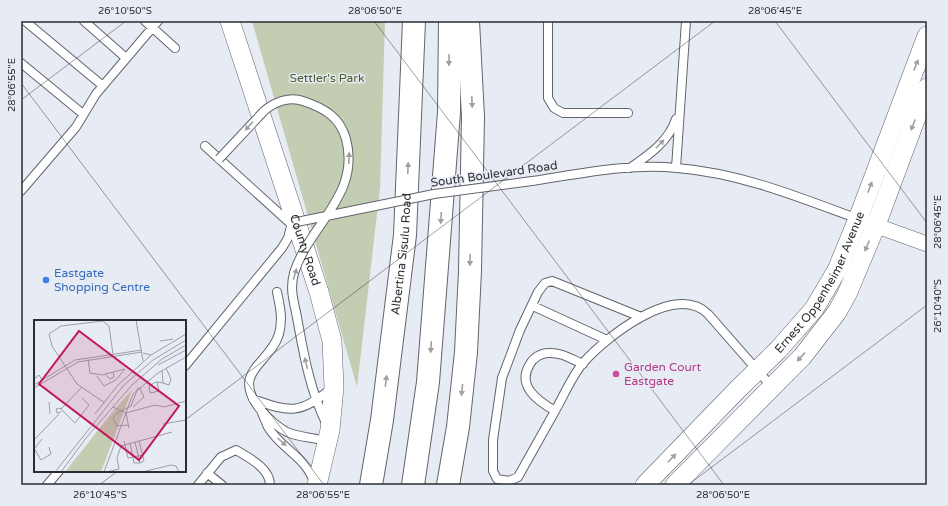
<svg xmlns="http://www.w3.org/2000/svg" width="948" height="506" viewBox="0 0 948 506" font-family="'Varela Round',sans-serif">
  <rect width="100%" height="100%" fill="#e7ebf3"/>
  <path fill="#c2cdb2" d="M252 21H385L380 188 357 387Z"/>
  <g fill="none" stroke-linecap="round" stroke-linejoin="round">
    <defs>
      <path id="service" d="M25 21 103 86
        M84 21 126 58
        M145 21 175 48
        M548 21V98L554 108 563 113H628
        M21 63 83 114
        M205 146 291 224
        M630 168C649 155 669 141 676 119
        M676 168 686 21
        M532 181C579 174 629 163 677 168 740 173 799 197 858 219
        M21 191 76 127 96 94 158 21
        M277 292C280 306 283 319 279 334 270 364 231 371 259 408 266 416 277 427 287 432 300 438 315 437 328 442
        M533 306 607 340
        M296 312C303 350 309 388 326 423
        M583 364C571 359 561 352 548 353 541 353 533 358 530 364 516 386 538 401 555 411 564 395 572 376 583 363 606 337 675 282 708 314L772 387
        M185 366 282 248 288 238 292 223
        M253 399C291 413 299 414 331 389
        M555 411 518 477 509 481 497 479 493 471V440L502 378 520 330 538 292 545 283 552 281 641 317
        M262 413C264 417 266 423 268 427 281 449 306 457 314 482
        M207 473 222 485
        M47 485 59 471
        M198 485 221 457 236 450C249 458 270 468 270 485"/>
      <path id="minor" d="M866 222 927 244"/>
      <g id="tertiary">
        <path id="s1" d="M230 21 319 292 332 341 334 387 330 430 317 485"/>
        <path id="s2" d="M645 485 738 389 778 350 814 309 837 270 858 219 927 36"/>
        <path d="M675 485 802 357 837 312 847 294 876 225 927 88"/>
      </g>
      <g id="motorway">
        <path id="s3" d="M371 485 382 420 405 235 414 21"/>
        <path d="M413 485 428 382 449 112 450 21"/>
        <path d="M448 485 458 427 466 352 470 271 473 117 468 21"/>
      </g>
    </defs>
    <use href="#service" stroke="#62656c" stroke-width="10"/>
    <use href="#minor" stroke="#62656c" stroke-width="16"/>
    <use href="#tertiary" stroke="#62656c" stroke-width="20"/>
    <use href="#motorway" stroke="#62656c" stroke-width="24"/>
    <use href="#service" stroke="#fff" stroke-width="8"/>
    <use href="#minor" stroke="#fff" stroke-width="15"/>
    <use href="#tertiary" stroke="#fff" stroke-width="19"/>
    <use href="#motorway" stroke="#fff" stroke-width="22"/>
    <defs>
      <path id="service-bridge" d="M219 159 264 111C274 102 290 96 303 101 324 108 340 117 346 139 361 195 309 225 294 273 290 287 293 299 296 312
        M292 223 434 194 532 181"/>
    </defs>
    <use href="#service-bridge" stroke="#62656c" stroke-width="10" stroke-linecap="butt"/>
    <use href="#service-bridge" stroke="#fff" stroke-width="8"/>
  </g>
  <defs><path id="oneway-solid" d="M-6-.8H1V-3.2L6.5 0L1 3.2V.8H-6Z"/></defs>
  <g fill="#a0a0a2">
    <use href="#oneway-solid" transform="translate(449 60) rotate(91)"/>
    <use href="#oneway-solid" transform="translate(916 65) rotate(-69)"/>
    <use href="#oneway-solid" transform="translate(472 102) rotate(88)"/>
    <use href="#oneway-solid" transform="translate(913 125) rotate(112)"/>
    <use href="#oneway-solid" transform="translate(249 126) rotate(133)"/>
    <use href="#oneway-solid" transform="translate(660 144) rotate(-46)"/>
    <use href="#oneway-solid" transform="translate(349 158) rotate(-88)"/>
    <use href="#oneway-solid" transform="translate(408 168) rotate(-88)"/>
    <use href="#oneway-solid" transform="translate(870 187) rotate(-70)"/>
    <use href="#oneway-solid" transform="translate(441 218) rotate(94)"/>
    <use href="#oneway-solid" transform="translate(867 246) rotate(112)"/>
    <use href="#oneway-solid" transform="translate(470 260) rotate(91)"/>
    <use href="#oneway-solid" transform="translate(295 274) rotate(-74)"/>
    <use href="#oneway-solid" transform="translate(431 347) rotate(94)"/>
    <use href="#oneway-solid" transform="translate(801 357) rotate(133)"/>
    <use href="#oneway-solid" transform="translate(306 363) rotate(-104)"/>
    <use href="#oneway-solid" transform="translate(386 381) rotate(-83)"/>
    <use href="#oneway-solid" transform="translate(462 390) rotate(96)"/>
    <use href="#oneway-solid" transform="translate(282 442) rotate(42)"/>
    <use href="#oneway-solid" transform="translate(672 458) rotate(-46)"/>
  </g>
  <path fill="none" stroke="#2b2d30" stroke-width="1" stroke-opacity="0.45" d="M374 21 724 485M775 21 927 223M21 83 324 485M21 100 126 21M185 420 715 21M99 485 118 471M688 485 927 305"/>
  <circle fill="#3f7fe0" stroke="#e7ebf3" stroke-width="1.5" cx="46" cy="280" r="4"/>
  <circle fill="#d1479c" stroke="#e7ebf3" stroke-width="1.5" cx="616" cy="374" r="4"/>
  <g text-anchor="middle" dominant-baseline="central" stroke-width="3" stroke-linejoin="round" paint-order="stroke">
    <g font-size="12" fill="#4a5c2e" stroke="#e7ebf3">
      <text x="327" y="78">Settler's Park</text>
    </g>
    <g font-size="12" fill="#2b2d30" stroke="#e7ebf3">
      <text transform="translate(494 174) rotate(-8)">South Boulevard Road</text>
      <text stroke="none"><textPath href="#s1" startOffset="241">County Road</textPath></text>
      <text stroke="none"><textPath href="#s3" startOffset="233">Albertina Sisulu Road</textPath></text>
      <text stroke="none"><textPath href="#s2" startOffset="270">Ernest Oppenheimer Avenue</textPath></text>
    </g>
    <g font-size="12" fill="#366cbe" stroke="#e7ebf3" text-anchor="start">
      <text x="54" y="273">Eastgate<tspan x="54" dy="14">Shopping Centre</tspan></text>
    </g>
    <g font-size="12" fill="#b23c85" stroke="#e7ebf3" text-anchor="start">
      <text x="624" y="367">Garden Court<tspan x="624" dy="14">Eastgate</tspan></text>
    </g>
  </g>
  <g transform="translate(34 320)">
    <rect width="152" height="152" fill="#e7ebf3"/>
    <path d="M98 70 67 152H31L80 90Z" fill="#c2cdb2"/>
    <path fill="none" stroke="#9c9fa5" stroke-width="1" d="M102 0 109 41M126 21 139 19M109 33 117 35 152 14M54 39 56 53 68 55 79 52 80 57 76 59 72 55M124 45 152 30M128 50 129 63 135 65 137 59 132 48M63 56 70 66 82 60 91 49 79 52M0 59 5 55 8 60M123 62 125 71 116 73 115 66 122 62H123L129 63M0 65 41 40 108 30M0 68 44 42 108 32M15 82 16 94M71 83 43 64 18 26 15 14 27 6 69 1 75 6 79 34M79 87 92 93 121 85 130 87 152 81M99 87 110 77 105 67M27 89 47 68M27 92 23 93 22 89 26 88 41 103 55 85 48 78M92 93 95 108M61 94 84 65 117 35M129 104 152 100M94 105 83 106 79 98 83 93 97 86 104 68M0 120 25 94M90 121 94 138 109 135M105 121 110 141 106 143M96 123 100 143H106L101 122M0 128 7 140 17 134 15 127M0 129 8 119M21 152 90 65 119 40 152 20M27 152 52 118 98 65 128 39 152 25M70 152 99 74 124 53 152 37M72 152 85 149 83 138 87 126 138 112M108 152 137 145 142 146 145 152"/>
    <path fill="#c2185b" fill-opacity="0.15" stroke="#c2185b" stroke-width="2" d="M45 11 145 86 105 140 5 64Z"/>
    <rect width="152" height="152" fill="none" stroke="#2b2d30" stroke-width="2"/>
  </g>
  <rect width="948" height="506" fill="none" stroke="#e7ebf3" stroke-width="44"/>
  <rect x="22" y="22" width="904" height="462" fill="none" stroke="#2b2d30" stroke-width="1.5"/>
  <g font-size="10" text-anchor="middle" fill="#2b2d30">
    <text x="125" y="14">26°10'50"S</text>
    <text x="375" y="14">28°06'50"E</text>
    <text x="775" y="14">28°06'45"E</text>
    <text transform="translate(11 85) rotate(-90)" y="4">28°06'55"E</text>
    <text transform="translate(937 222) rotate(-90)" y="4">28°06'45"E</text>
    <text transform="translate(937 306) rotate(-90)" y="4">26°10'40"S</text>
    <text x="100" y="498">26°10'45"S</text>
    <text x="323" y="498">28°06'55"E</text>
    <text x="723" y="498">28°06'50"E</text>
  </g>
</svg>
